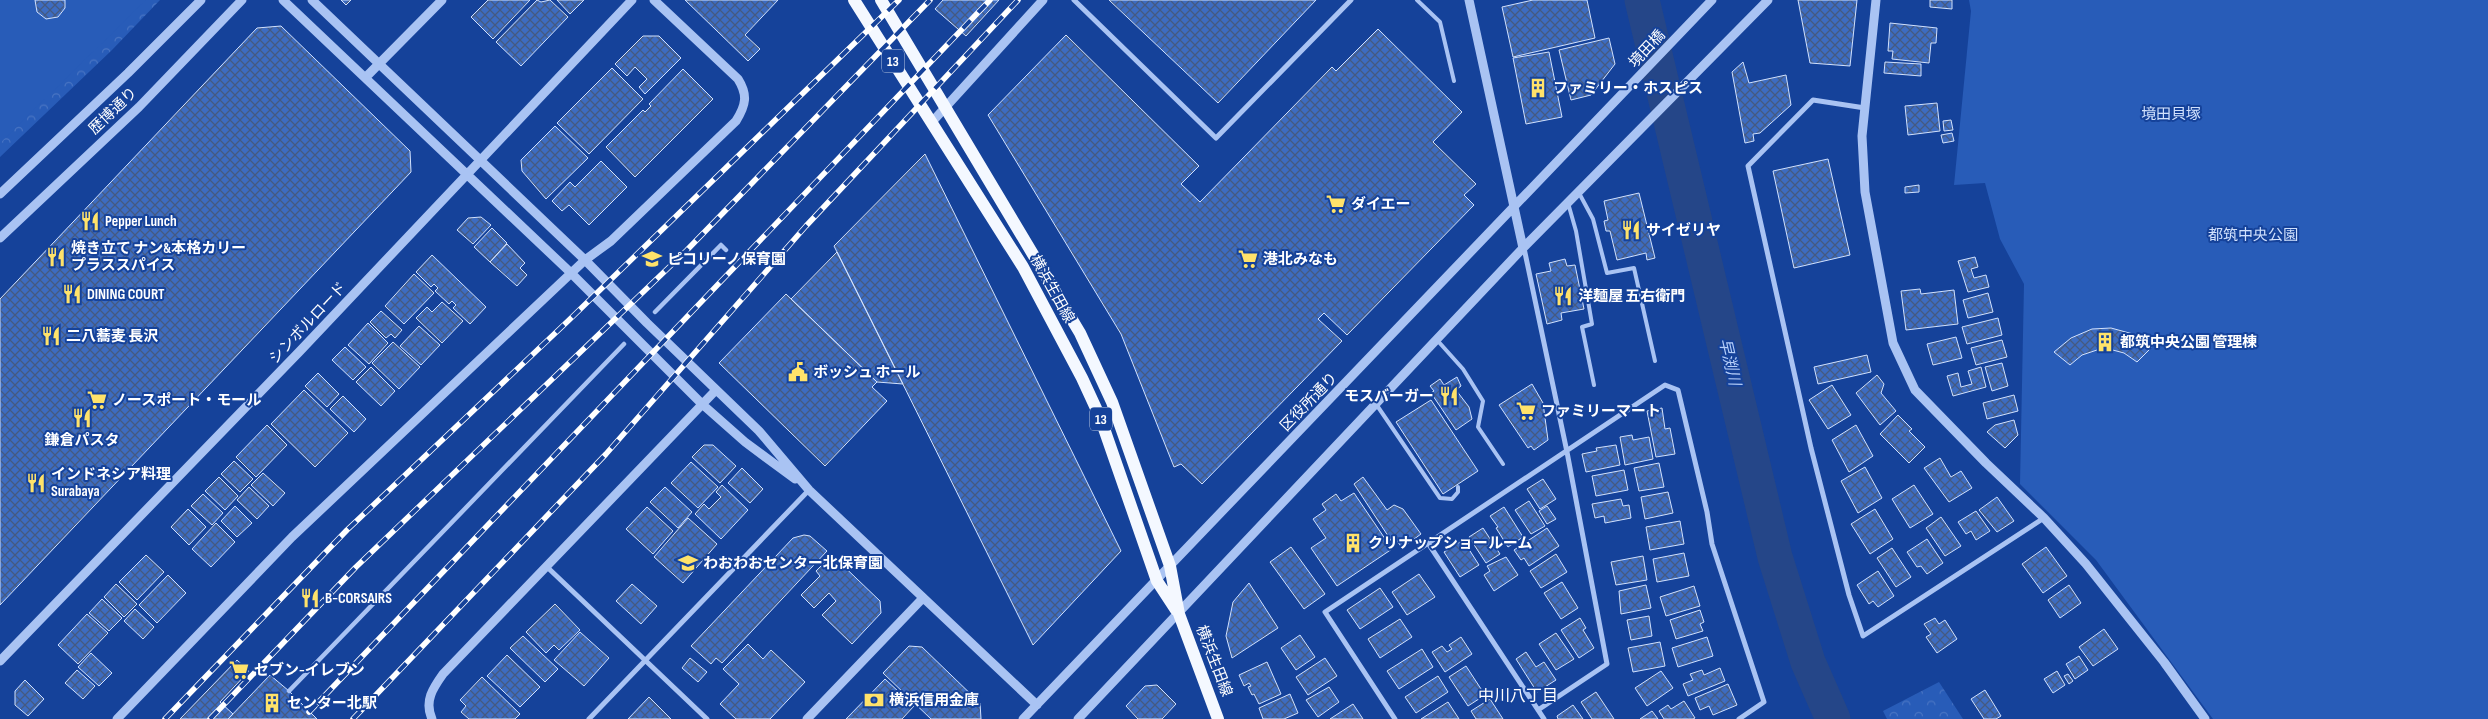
<svg xmlns="http://www.w3.org/2000/svg" width="2488" height="719" viewBox="0 0 2488 719" font-family="'Sofia Sans Condensed','Noto Sans JP',sans-serif">
  <defs>
    <pattern id="forest-crowns" width="20" height="18" patternUnits="userSpaceOnUse" patternTransform="scale(1.25)"><rect width="20" height="18" fill="#285cb8"/><path d="M2 6a3 3 0 1 1 6 0M12 15a3 3 0 1 1 6 0" fill="none" stroke="#4874c3"/></pattern>
    <pattern id="building-cross-hatch" width="8" height="8" patternUnits="userSpaceOnUse" patternTransform="scale(1.25)"><rect width="8" height="8" fill="#3d6cc1"/><path d="M0 0l8 8M0 8l8-8" fill="none" stroke="#455a81"/></pattern>
  </defs>
  <rect width="100%" height="100%" fill="#15429a"/>
  <path fill="url(#forest-crowns)" d="M17 0H160L112 50 0 157V20Z
    M1939 682 1963 719H1887L1883 711Z"/>
  <path fill="#285cb8" d="M0 0H146L0 143Z
    M1969 0H2488V719H2213L2096 560 2020 484 2024 284 2000 239 1985 183 1954 185 1971 11Z"/>
  <g fill="none" stroke-linecap="round" stroke-linejoin="round">
    <path stroke="#254688" stroke-width="35" d="M1642 0 1775 557 1808 662 1833 719"/>
  </g>
  <path fill="url(#building-cross-hatch)" stroke="#d1e1fd" d="M35 0H65V8L58 17 46 19 37 12Z
    M341 0H351L346 5Z
    M488 0H530L493 39 471 17Z
    M537 0 541 2 550 0 568 17 521 66 496 42Z
    M557 0H584L570 14Z
    M685 0H778L745 35 760 49 748 61Z
    M943 0H999L966 36 935 9Z
    M1109 0H1316L1218 103Z
    M1533 0H1587L1595 38 1513 57 1502 7Z
    M1798 0H1857L1850 66 1810 63Z
    M1930 0H1952V9L1930 7Z
    M1890 23 1937 28 1936 43H1931L1929 63 1892 59 1893 51H1888Z
    M281 26 410 151 411 172 0 605V299L257 28Z
    M1378 29 1462 112 1433 142 1476 184 1464 195 1474 205 1347 335 1324 313 1318 319 1342 341 1202 484 1181 464 1174 467 1121 334 988 115 1066 35 1199 166 1181 184 1200 202 1332 67 1336 71Z
    M643 36H659L681 58 645 94 639 87 647 79 635 67 627 76 615 64Z
    M1609 38 1615 64 1591 95 1571 100 1559 50Z
    M1549 52 1562 117 1526 124 1513 58Z
    M1743 62 1749 83 1786 75 1791 105 1760 133 1753 134 1754 141 1745 143 1732 72Z
    M1885 62 1921 64V76L1884 73Z
    M612 68 643 99 589 154 557 123Z
    M683 69 713 99 635 177 606 147 643 110 645 112 651 106 649 104Z
    M1937 103 1940 131 1908 135 1905 106Z
    M1951 120 1953 130 1944 131 1943 121Z
    M555 126 588 158 546 199 522 171 521 160Z
    M1952 133 1954 141 1943 143 1941 135Z
    M925 154 1121 551 1033 645 834 246Z
    M1828 159 1850 255 1794 268 1773 171Z
    M601 161 627 187 589 225 569 205 562 211 552 201 570 182 575 187Z
    M1919 185V192L1905 193V187Z
    M1639 193 1655 258 1647 260 1646 253 1617 260 1610 231H1606L1604 221 1608 220 1604 201Z
    M481 217 491 225 473 244 457 230 468 218Z
    M492 228 507 243 490 262 474 247Z
    M507 244 525 263 520 268 527 275 517 286 490 262Z
    M837 252 903 384 877 382 791 299Z
    M432 255 486 307 470 324 453 308 456 305 452 301 449 304 435 291 438 288 434 284 431 287 416 272Z
    M1975 257 1978 267 1971 269 1974 278 1986 275 1989 287 1968 292 1958 261Z
    M1565 259 1567 266 1575 265 1584 309 1561 313 1562 320 1547 324 1536 274 1551 271 1549 263Z
    M414 274 434 293 404 324 385 306Z
    M1920 289 1921 294 1954 290 1958 324 1906 330 1901 291Z
    M1988 293 1993 312 1968 318 1963 300Z
    M786 294 877 382 872 387 887 401 825 466 719 363Z
    M442 302 463 321 442 343 416 318 427 307 432 312Z
    M381 311 402 330 395 338 391 334 386 338 370 322Z
    M1998 318 2002 335 1967 344 1962 327Z
    M368 323 388 343 369 364 348 345Z
    M419 326 440 345 421 365 400 346Z
    M2111 328 2133 334 2152 347 2137 362 2124 353 2109 349 2097 350 2082 355 2070 365 2054 352 2071 338 2092 329Z
    M1956 337 1962 358 1933 365 1927 344Z
    M2002 340 2007 357 1976 365 1971 348Z
    M393 342 420 367 399 389 372 363Z
    M345 347 366 367 353 380 332 360Z
    M1867 355 1871 372 1818 384 1814 367Z
    M2002 363 2008 386 1992 391 1985 367Z
    M371 367 395 391 381 406 356 382Z
    M1981 367 1986 387 1953 396 1947 376 1958 373 1961 387 1972 384 1968 371Z
    M318 373 339 394 327 407 305 386Z
    M1877 375 1884 384 1881 393 1896 411 1880 425 1856 393Z
    M1457 377 1461 386 1456 390 1469 407 1472 419 1456 430 1431 393 1434 391 1430 386 1440 379 1444 385Z
    M1532 384 1543 403 1548 440 1534 450 1531 446 1528 448 1499 405Z
    M1832 385 1851 415 1828 429 1809 400Z
    M304 390 348 433 315 467 271 424Z
    M2014 395 2018 411 1987 419 1983 403Z
    M343 396 366 419 354 432 330 409Z
    M1431 400 1478 471 1443 494 1396 422Z
    M1662 408 1665 429 1670 428 1675 454 1656 457 1647 411Z
    M1898 415 1912 429 1909 431 1925 447 1909 463 1880 434Z
    M2014 420 2018 435 2005 448 1987 432 1995 425Z
    M267 425 287 445 256 477 236 457Z
    M1856 425 1873 456 1849 472 1832 440Z
    M1632 435 1633 440 1649 437 1653 459 1625 465 1620 437Z
    M704 445H713L736 466 720 483 692 457Z
    M1616 445 1620 465 1586 472 1582 454 1597 451 1596 448Z
    M1940 458 1951 477 1961 471 1972 488 1949 502 1924 468Z
    M234 461 253 479 240 492 221 474Z
    M691 462 718 487 698 508 671 483Z
    M1659 463 1664 487 1639 491 1634 468Z
    M1865 467 1882 498 1858 513 1841 481Z
    M742 468 763 489 750 503 728 483Z
    M1624 470 1628 490 1596 496 1592 476Z
    M263 473 285 493 273 506 251 485Z
    M219 477 238 496 225 510 205 491Z
    M1363 477 1387 510 1394 505 1403 509 1421 534 1402 548 1396 539 1392 542 1354 484Z
    M1543 479 1556 499 1540 509 1527 489Z
    M722 485 748 510 721 539 695 514 704 504 709 509 721 497 716 492Z
    M1914 485 1933 514 1910 528 1892 499Z
    M249 487 269 506 257 519 237 500Z
    M665 487 692 512 678 528 650 502Z
    M1668 492 1673 513 1645 519 1641 497Z
    M1354 493 1392 549 1337 586 1311 548 1326 538 1313 519 1326 510 1322 504 1336 494 1341 501Z
    M203 494 223 513 212 525 191 506Z
    M1997 497 2014 521 1997 532 1979 510Z
    M1621 499 1623 506 1629 505 1631 518 1605 523 1604 516 1595 518 1592 504Z
    M1529 501 1545 526 1531 534 1515 510Z
    M235 506 252 523 237 537 221 521Z
    M1547 506 1556 519 1547 524 1539 511Z
    M647 507 673 531 653 554 626 529Z
    M1504 507 1523 537 1508 547 1496 528 1498 527 1490 516Z
    M188 509 206 527 189 545 171 527Z
    M1875 509 1893 539 1870 554 1851 524Z
    M1976 511 1990 531 1976 540 1971 531 1966 534 1958 522Z
    M1941 517 1961 546 1945 556 1926 528Z
    M688 518 717 544 683 583 654 557Z
    M1680 521 1684 544 1650 550 1646 527Z
    M216 523 235 542 211 567 192 549Z
    M1483 528 1500 554 1486 563 1469 537Z
    M1547 528 1559 546 1529 566 1524 558 1521 560 1514 550Z
    M804 535 810 536 827 551 722 663 716 658 711 664 691 646 793 538Z
    M1927 539 1943 563 1927 574 1921 566 1917 567 1907 552Z
    M1463 540 1479 565 1460 577 1444 552Z
    M1291 547 1325 594 1304 609 1270 562Z
    M2046 547 2067 576 2043 593 2022 564Z
    M1892 548 1911 577 1896 587 1877 558Z
    M1684 553 1689 576 1657 582 1653 559Z
    M1556 554 1567 572 1541 588 1530 571Z
    M146 555 164 572 137 600 119 582Z
    M832 555 880 601 881 613 852 644 822 615 836 601 829 593 814 608 801 595 820 576 816 571Z
    M1643 556 1647 580 1616 585 1611 562Z
    M1506 557 1518 575 1494 591 1484 575 1490 571 1487 566Z
    M1878 571 1894 596 1878 607 1873 601 1869 604 1857 585Z
    M1419 574 1435 597 1407 615 1392 592Z
    M168 575 186 593 157 623 139 605Z
    M1562 582 1578 608 1561 619 1544 593Z
    M1249 583 1278 628 1232 658 1226 636 1233 602Z
    M116 584 137 604 124 617 104 597Z
    M632 584 657 606 641 624 616 601Z
    M1646 585 1651 608 1621 614 1619 591Z
    M2069 585 2081 603 2060 618 2048 600Z
    M1694 586 1700 606 1666 616 1660 597Z
    M1380 588 1393 607 1360 629 1347 610Z
    M102 599 122 618 109 631 89 613Z
    M555 604 580 630 559 650 554 645 546 653 526 632Z
    M135 609 154 627 143 639 124 621Z
    M1700 610 1704 622 1700 624 1703 631 1676 639 1670 620Z
    M87 614 108 633 78 664 58 645Z
    M1649 616 1652 636 1631 640 1627 620Z
    M1580 618 1586 628 1583 630 1594 648 1579 658 1561 630Z
    M1935 618 1939 624 1945 620 1957 639 1937 653 1926 637 1931 634 1924 624Z
    M1400 619 1412 637 1380 658 1368 639Z
    M2104 629 2118 649 2093 666 2079 647Z
    M580 632 609 658 584 686 554 660Z
    M1556 633 1574 659 1556 670 1539 644Z
    M1300 635 1315 657 1296 670 1281 648Z
    M523 636 558 669 545 682 510 648Z
    M1461 637 1472 654 1445 672 1432 652 1442 646 1447 652 1452 649 1449 645Z
    M1707 637 1713 656 1678 667 1672 648Z
    M1660 642 1665 666 1633 672 1628 648Z
    M748 644 763 659 771 650 805 682 770 719H736L720 704 739 684 723 669Z
    M909 646 922 647 980 703 981 719H931L883 673Z
    M1422 649 1433 667 1399 689 1387 671Z
    M1526 652 1536 667 1544 662 1556 680 1537 692 1516 659Z
    M91 653 112 673 99 686 78 667Z
    M507 655 540 687 520 707 487 676Z
    M2079 656 2088 670 2075 679 2066 664Z
    M690 658 707 672 698 682 682 668Z
    M1325 658 1337 676 1308 695 1296 677Z
    M237 660 249 671 220 702 233 714 228 719H180Z
    M1267 662 1281 694 1259 704 1254 694 1252 695 1248 687 1251 686 1249 683 1244 686 1239 675Z
    M1466 666 1485 695 1468 706 1449 677Z
    M1720 668 1725 681 1688 696 1683 684 1693 680 1690 674 1702 670 1704 675Z
    M77 670 95 686 83 699 65 683Z
    M1661 671 1673 688 1647 706 1635 688Z
    M2057 671 2065 685 2053 693 2044 679Z
    M2068 674 2073 681 2069 684 2064 676Z
    M270 675 289 691 317 719H228Z
    M1438 676 1448 692 1416 713 1405 697Z
    M482 677 520 714 515 719H469L461 712 466 706 460 700Z
    M885 679 914 706 902 719H846Z
    M25 680 44 699 28 716 15 705V691Z
    M1728 684 1737 705 1713 715 1709 706 1700 710 1695 698Z
    M1157 685 1176 704 1162 719H1138L1126 706 1145 686Z
    M1329 687 1339 702 1318 717 1306 700Z
    M1985 690 2001 716 1996 719H1984L1971 699Z
    M1596 692 1614 719H1592L1581 702Z
    M1290 694 1298 713 1284 719H1263L1259 708Z
    M649 697 671 719H628Z
    M1490 699 1503 719H1476L1471 711Z
    M1684 701 1695 718 1693 719H1664L1659 711 1668 705 1671 709Z
    M1448 702 1459 719H1421Z
    M1353 704 1363 719H1330Z
    M1573 705 1583 719H1558L1557 716Z
    M1652 711 1658 719H1640Z"/>
  <g fill="none" stroke-linecap="round" stroke-linejoin="round">
    <path stroke="#a9c3f3" stroke-width="4" d="M1417 0 1440 22 1454 81
      M1579 193 1593 219 1607 273 1634 268 1655 361
      M1568 203 1576 231 1592 324 1582 327 1594 385
      M1437 340 1463 369 1483 401 1478 427 1503 464
      M1376 404 1440 498 1452 499 1458 492V487"/>
    <path stroke="#a9c3f3" stroke-width="4.5" d="M655 312 721 245 726 250
      M289 691 624 344"/>
    <path stroke="#a9c3f3" stroke-width="5" d="M1074 0 1216 138 1351 0
      M1865 108 1813 100 1748 166 1811 448 1849 595 1863 636 2044 518
      M1524 248 1567 452 1607 664 1538 710
      M1428 543 1544 719
      M546 566 707 719
      M589 719 809 490
      M1395 719 1325 612 1665 385 1678 390 1707 512 1712 544 1764 702 1739 719"/>
    <path stroke="#a9c3f3" stroke-width="9" d="M283 0 571 273 702 404 745 442 795 479
      M312 0 585 260 647 323 759 431 809 490 1037 705
      M1469 0 1523 248
      M1876 0 1862 136 1865 192 1893 343 1915 390 1986 463 2044 518 2086 564 2164 662 2205 719
      M366 77 442 0
      M932 122 1043 0
      M0 194 128 73 201 0
      M0 238 139 107 242 0
      M0 661 300 351 632 0
      M117 719 292 537 585 260 611 241 736 121C746 105 748 95 738 79L654 0
      M432 719C424 701 433 688 443 674L716 390
      M807 719 923 598
      M1023 719 1712 0
      M1078 719 1523 248 1768 0"/>
    <path stroke="#f4f8ff" stroke-width="12" d="M854 0 1023 267 1082 378 1100 417 1157 581 1176 610
      M881 0 1080 333 1112 402 1170 566 1179 614 1218 719"/>
    <defs>
      <path id="rail" d="M309 712 990 0
        M165 719 347 530 568 321 899 0
        M210 719 356 567 687 250 930 0
        M353 719 606 454 806 226 1018 0"/>
    </defs>
    <use href="#rail" stroke="#fff" stroke-width="5.5"/>
    <use href="#rail" stroke="#15429a" stroke-width="4" stroke-dasharray="11" stroke-linecap="butt"/>
  </g>
  <defs>
    <symbol id="building-bare" viewBox="-9 -9 18 18"><path d="M-4-6H4V6H1V3H-1V6H-4ZM-2.5-4.3h1.7v1.8h-1.7ZM.8-4.3h1.7v1.8H.8ZM-2.5-1h1.7V.8h-1.7ZM.8-1h1.7V.8H.8Z" fill="#ffe26a" stroke="#15429a" stroke-width="2.5" paint-order="stroke"/></symbol>
    <symbol id="supermarket-bare" viewBox="-9 -9 18 18"><path d="M-6-5.5h2.5l.6 2H6L4.5 2H-2.5L-4.4-4H-6ZM-1.5 3.2a1.3 1.3 0 1 0 .1 0ZM3 3.2a1.3 1.3 0 1 0 .1 0Z" fill="#ffe26a" stroke="#15429a" stroke-width="2.5" paint-order="stroke"/></symbol>
    <symbol id="restaurant-bare" viewBox="-9 -9 18 18"><path d="M-5-6h1v4h1v-4h1v4h1v-4h1v5L-1.5 .5V6h-2V.5L-5-1ZM5-6V6H3V1.5H1.5Q1.5-4 5-6Z" fill="#ffe26a" stroke="#15429a" stroke-width="2.5" paint-order="stroke"/></symbol>
    <symbol id="school-bare" viewBox="-9 -9 18 18"><path d="M0-5L7-2L0 1L-7-2ZM-4 1L0 2.5L4 1V4Q0 6-4 4Z" fill="#ffe26a" stroke="#15429a" stroke-width="2.5" paint-order="stroke"/></symbol>
    <symbol id="civic-bare" viewBox="-9 -9 18 18"><path d="M-.6-6.5H3V-4.5H.6V-3L4-1V1h2V6H-6V1h2V-1L-.6-3ZM-1.2 2.5V6h2.4V2.5Z" fill="#ffe26a" stroke="#15429a" stroke-width="2.5" paint-order="stroke"/></symbol>
    <symbol id="bank-bare" viewBox="-9 -9 18 18"><path d="M-6-4H6V4H-6ZM0-2.3a2.3 2.3 0 1 0 0 4.6a2.3 2.3 0 1 0 0-4.6Z" fill="#ffe26a" stroke="#15429a" stroke-width="2.5" paint-order="stroke"/></symbol>
  </defs>
  <g fill-rule="evenodd">
    <use href="#building-bare" x="1524" y="74" width="28" height="28"/>
    <use href="#supermarket-bare" x="1322" y="190" width="28" height="28"/>
    <use href="#restaurant-bare" x="76" y="207" width="28" height="28"/>
    <use href="#restaurant-bare" x="1617" y="216" width="28" height="28"/>
    <use href="#restaurant-bare" x="42" y="243" width="28" height="28"/>
    <use href="#school-bare" x="638" y="245" width="28" height="28"/>
    <use href="#supermarket-bare" x="1234" y="245" width="28" height="28"/>
    <use href="#restaurant-bare" x="58" y="280" width="28" height="28"/>
    <use href="#restaurant-bare" x="1549" y="282" width="28" height="28"/>
    <use href="#restaurant-bare" x="37" y="322" width="28" height="28"/>
    <use href="#building-bare" x="2091" y="328" width="28" height="28"/>
    <use href="#civic-bare" x="784" y="358" width="28" height="28"/>
    <use href="#restaurant-bare" x="1435" y="382" width="28" height="28"/>
    <use href="#supermarket-bare" x="83" y="386" width="28" height="28"/>
    <use href="#supermarket-bare" x="1512" y="397" width="28" height="28"/>
    <use href="#restaurant-bare" x="68" y="404" width="28" height="28"/>
    <use href="#restaurant-bare" x="22" y="469" width="28" height="28"/>
    <use href="#building-bare" x="1339" y="529" width="28" height="28"/>
    <use href="#school-bare" x="674" y="549" width="28" height="28"/>
    <use href="#restaurant-bare" x="296" y="584" width="28" height="28"/>
    <use href="#supermarket-bare" x="225" y="656" width="28" height="28"/>
    <use href="#bank-bare" x="860" y="686" width="28" height="28"/>
    <use href="#building-bare" x="258" y="689" width="28" height="28"/>
  </g>
  <g text-anchor="middle" dominant-baseline="central" stroke-width="4" stroke-linejoin="round" paint-order="stroke">
    <g fill="#15429a" stroke="#b9c6e1" stroke-width="1">
      <rect x="882" y="49.5" width="22" height="23" rx="4"/>
      <rect x="1090" y="407.5" width="22" height="23" rx="4"/>
    </g>
    <g font-size="14" font-weight="bold" fill="#fff">
      <text x="893" y="61">13</text>
      <text x="1101" y="419">13</text>
    </g>
    <g font-size="15" fill="#fff" stroke="#15429a">
      <text transform="translate(1647 49) rotate(-47)">境田橋</text>
      <text transform="translate(113 111) rotate(-44)">歴博通り</text>
      <text transform="translate(1052 289) rotate(61)">横浜生田線</text>
      <text transform="translate(308 323) rotate(-47)">シンボルロード</text>
      <text transform="translate(1309 402) rotate(-46)">区役所通り</text>
      <text transform="translate(1214 661) rotate(69)">横浜生田線</text>
    </g>
    <g font-size="15" font-weight="bold" fill="#fff" stroke="#15429a" text-anchor="start">
      <text x="1553" y="88">ファミリー・ホスピス</text>
      <text x="1351" y="204">ダイエー</text>
      <text x="105" y="221">Pepper Lunch</text>
      <text x="1646" y="230">サイゼリヤ</text>
      <text x="71" y="248">焼き立て ナン&amp;本格カリー<tspan x="71" dy="17">プラススパイス</tspan></text>
      <text x="667" y="259">ピコリーノ保育園</text>
      <text x="1263" y="259">港北みなも</text>
      <text x="87" y="294">DINING COURT</text>
      <text x="1578" y="296">洋麺屋 五右衛門</text>
      <text x="66" y="336">二八蕎麦 長沢</text>
      <text x="2120" y="342">都筑中央公園 管理棟</text>
      <text x="813" y="372">ボッシュ ホール</text>
      <text x="1434" y="396" text-anchor="end">モスバーガー</text>
      <text x="112" y="400">ノースポート・モール</text>
      <text x="1541" y="411">ファミリーマート</text>
      <text x="82" y="440" text-anchor="middle">鎌倉パスタ</text>
      <text x="51" y="474">インドネシア料理<tspan x="51" dy="17">Surabaya</tspan></text>
      <text x="1368" y="543">クリナップショールーム</text>
      <text x="703" y="563">わおわおセンター北保育園</text>
      <text x="325" y="598">B-CORSAIRS</text>
      <text x="254" y="670">セブン-イレブン</text>
      <text x="889" y="700">横浜信用金庫</text>
      <text x="287" y="703">センター北駅</text>
    </g>
    <g font-size="15" fill="#d1e1fd" stroke="#15429a">
      <text x="2171" y="114">境田貝塚</text>
      <text x="2253" y="235">都筑中央公園</text>
    </g>
    <g font-size="16" font-style="italic" fill="#b5cef9" stroke="#15429a">
      <text transform="translate(1729 362) rotate(77)">早渕川</text>
    </g>
    <g font-size="16" fill="#fff" stroke="#15429a">
      <text x="1518" y="696">中川八丁目</text>
    </g>
  </g>
</svg>
